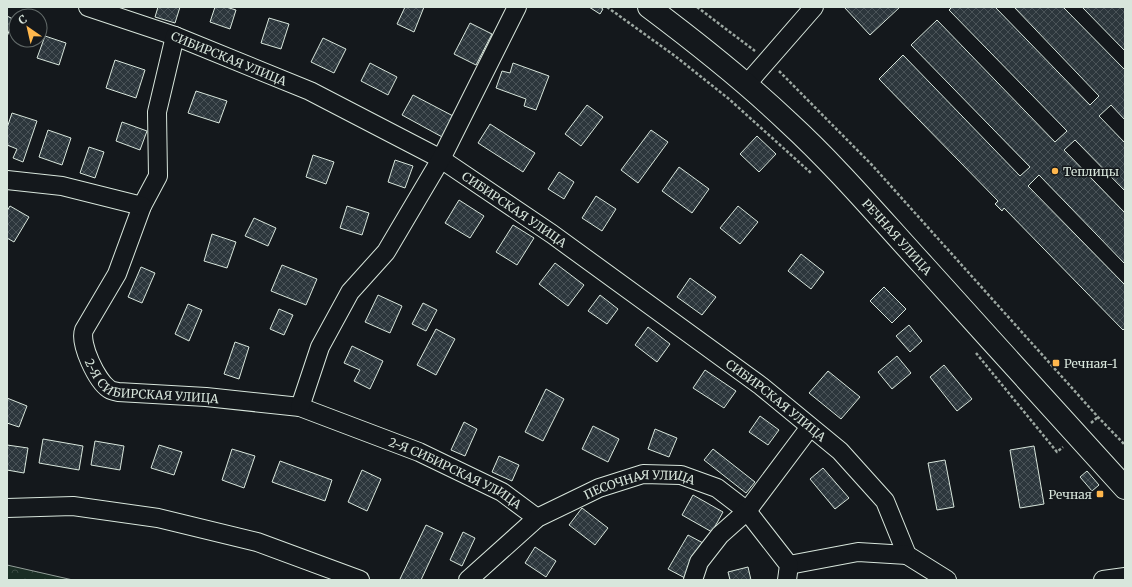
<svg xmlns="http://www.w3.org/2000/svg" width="1132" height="587" viewBox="0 0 1132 587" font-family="Merriweather,serif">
  <defs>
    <pattern id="forest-crowns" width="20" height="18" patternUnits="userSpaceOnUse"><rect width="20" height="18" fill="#1a2d24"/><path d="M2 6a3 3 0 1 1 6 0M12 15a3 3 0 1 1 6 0" fill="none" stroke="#3b4b43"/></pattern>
    <pattern id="building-cross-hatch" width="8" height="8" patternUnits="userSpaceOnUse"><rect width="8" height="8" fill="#2c363c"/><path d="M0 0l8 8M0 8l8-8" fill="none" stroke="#4a5358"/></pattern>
  </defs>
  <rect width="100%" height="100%" fill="#14181c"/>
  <path fill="url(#forest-crowns)" stroke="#939e99" d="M7 565 73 580H7Z"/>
  <path fill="url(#building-cross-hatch)" stroke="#d8e6dc" d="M158 7H180L175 23 155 17Z
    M215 7H226L236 10 230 29 210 22Z
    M405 7H424L414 32 397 24Z
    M589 7H600L603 9 600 14Z
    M844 7H900L870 35Z
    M952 7H995L1090 105 1099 96 1014 7H1063L1125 70V120L1111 105 1099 116 1125 143V191L1075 140 1064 150 1125 213V264L1039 175 1028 186 1125 285V328L1123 330 1004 208 1002 211 995 204 998 201 879 79 903 55 1020 176 1030 167 911 45 937 20 1055 142 1067 131 949 10Z
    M1082 7H1125V51Z
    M7 16 13 19 7 37Z
    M269 18 289 24 281 49 261 43Z
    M470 23 492 34 476 65 454 54Z
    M45 36 66 43 59 65 37 58Z
    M323 38 346 49 334 73 311 62Z
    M115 60 145 70 136 98 106 88Z
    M370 63 397 77 388 95 361 81Z
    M513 63 549 76 536 110 524 106 526 99 496 88 502 71 510 73Z
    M196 91 227 101 219 123 188 113Z
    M413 95 455 117 444 138 402 115Z
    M587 105 603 117 581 146 565 134Z
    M12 113 37 121 23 162 13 158 17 149 7 145V128Z
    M122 122 147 131 140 150 116 141Z
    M490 124 535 153 523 172 478 143Z
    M48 130 71 138 62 165 39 157Z
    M651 130 668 142 638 183 621 170Z
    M757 136 776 154 759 172 740 154Z
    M89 147 104 152 95 178 80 173Z
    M313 155 334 162 326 184 306 177Z
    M395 160 413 166 405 188 388 182Z
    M679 167 709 189 692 213 662 191Z
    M559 172 574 182 564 199 548 189Z
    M596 196 616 209 602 231 582 218Z
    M459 200 484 216 470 238 445 223Z
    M10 206 29 217 14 242 7 238V211Z
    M347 206 369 213 362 235 340 228Z
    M738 206 758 222 740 244 720 228Z
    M254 218 276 228 268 246 245 236Z
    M513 225 534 238 517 265 496 252Z
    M212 234 236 242 227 268 204 261Z
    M801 254 824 272 811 289 788 271Z
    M555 263 584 285 568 306 539 284Z
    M282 265 317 279 306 305 271 291Z
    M141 267 155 273 142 303 128 297Z
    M690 278 716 297 702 315 677 297Z
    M884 287 906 309 892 323 870 301Z
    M378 295 402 306 390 333 365 322Z
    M600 295 618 309 607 324 588 311Z
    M423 303 437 310 426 331 412 324Z
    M188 304 202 310 189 341 175 334Z
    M279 309 293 315 284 335 270 329Z
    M909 325 922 341 910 352 896 336Z
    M648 327 670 344 657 362 635 345Z
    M436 329 455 339 436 375 417 365Z
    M235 342 249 347 239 379 224 374Z
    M352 346 383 361 370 389 354 381 360 370 344 363Z
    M897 356 911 373 892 389 878 372Z
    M944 365 972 399 957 411 930 377Z
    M705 370 736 391 724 408 693 388Z
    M828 371 860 397 841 419 809 393Z
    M546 389 564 399 543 441 525 432Z
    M7 398 27 406 19 427 7 423Z
    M760 416 779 430 768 445 749 432Z
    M464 422 477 429 465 456 451 450Z
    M593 426 619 439 608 462 582 449Z
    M655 429 677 438 669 457 648 449Z
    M43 439 83 446 79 470 39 463Z
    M95 441 124 446 120 470 91 465Z
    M7 445 28 448 24 473 7 470Z
    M159 445 182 452 174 475 151 468Z
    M1034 446 1044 504 1020 508 1010 450Z
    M232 449 255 456 244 488 222 480Z
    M713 449 755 482 746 493 704 460Z
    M499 456 519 465 512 481 492 472Z
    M945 460 954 507 937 510 928 463Z
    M280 461 332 480 325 501 272 482Z
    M823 468 849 498 835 509 810 479Z
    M362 470 381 479 367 511 348 502Z
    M1087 471 1099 485 1092 491 1080 477Z
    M693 495 723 512 712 532 682 515Z
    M582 508 608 528 595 545 569 525Z
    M426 525 443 533 421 580H403L400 579Z
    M463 532 475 538 462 566 450 560Z
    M688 535 705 544 685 578 668 569Z
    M535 547 556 561 546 577 525 563Z
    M748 567 751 580H730L728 572Z"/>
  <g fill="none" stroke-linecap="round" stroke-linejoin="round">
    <defs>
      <g id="minor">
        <path id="s1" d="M88 7 175 36 310 91 441 159 552 234 761 386 840 451 885 501 907 555 947 580"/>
        <path id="s2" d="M175 36 157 112 158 176 142 206 117 274 84 330C79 344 97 381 109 389 111 391 115 391 118 392L206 397 300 407 419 452 502 492 537 518"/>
        <path d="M746 85 814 7"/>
        <path d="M7 180 62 186 142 206"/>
        <path d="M300 407 320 347 350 292 386 252 441 159 517 7"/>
        <path d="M7 508 73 506 158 518 257 542 360 580"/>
        <path d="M789 565 858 552 907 555"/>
        <path id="s3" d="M468 580 537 518 599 488 643 474 681 475 717 488 747 511 789 565 787 580"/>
        <path d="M693 580 699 562 720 535 747 511 810 427"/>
        <path d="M1103 580 1125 577"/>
      </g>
      <g id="major">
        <path id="s4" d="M649 7C697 43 745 81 788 122 837 167 879 217 924 266 991 340 1058 415 1125 488"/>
      </g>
    </defs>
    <use href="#minor" stroke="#d8e6dc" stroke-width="20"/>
    <use href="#major" stroke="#d8e6dc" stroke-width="24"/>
    <path stroke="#9da8a2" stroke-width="2.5" stroke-dasharray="3 2" stroke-linecap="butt" d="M607 7 675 56 729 99 811 173
      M697 7 755 51
      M779 71 872 165 1098 417 1125 445
      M976 353 1057 452 1063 447
      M1091 423 1098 417"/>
    <use href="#minor" stroke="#14181c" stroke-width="18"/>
    <use href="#major" stroke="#14181c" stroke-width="22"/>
  </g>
  <g fill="#ffb74d" stroke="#14181c" stroke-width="1.5">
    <circle cx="1055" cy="171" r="4"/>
    <rect x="1052" y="359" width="8" height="8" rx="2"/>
    <rect x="1096" y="490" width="8" height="8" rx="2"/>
  </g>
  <g text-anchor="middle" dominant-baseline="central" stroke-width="3" stroke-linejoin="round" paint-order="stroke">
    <g font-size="12" fill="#d8e6dc" stroke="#14181c">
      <text stroke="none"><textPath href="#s1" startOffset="150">СИБИРСКАЯ УЛИЦА</textPath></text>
      <text stroke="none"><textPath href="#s1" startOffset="474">СИБИРСКАЯ УЛИЦА</textPath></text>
      <text stroke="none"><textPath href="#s4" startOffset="339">РЕЧНАЯ УЛИЦА</textPath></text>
      <text stroke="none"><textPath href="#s2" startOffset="417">2-Я СИБИРСКАЯ УЛИЦА</textPath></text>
      <text stroke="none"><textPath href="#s1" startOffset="798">СИБИРСКАЯ УЛИЦА</textPath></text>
      <text stroke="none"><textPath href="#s2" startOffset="741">2-Я СИБИРСКАЯ УЛИЦА</textPath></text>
      <text stroke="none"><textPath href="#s3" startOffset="203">ПЕСОЧНАЯ УЛИЦА</textPath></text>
    </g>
    <g font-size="12" fill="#d8e6dc" stroke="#14181c" text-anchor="start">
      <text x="1063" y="171">Теплицы</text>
      <text x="1064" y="363">Речная-1</text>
      <text x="1092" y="494" text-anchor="end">Речная</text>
    </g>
  </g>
  <rect width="1132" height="587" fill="none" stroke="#d8e6dc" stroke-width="16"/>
  <g transform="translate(28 28) rotate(326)"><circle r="19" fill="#14181c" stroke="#626a69"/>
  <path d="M0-3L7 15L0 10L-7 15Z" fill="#ffb74d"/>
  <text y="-6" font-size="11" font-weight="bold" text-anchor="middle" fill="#d8e6dc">С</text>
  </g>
</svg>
